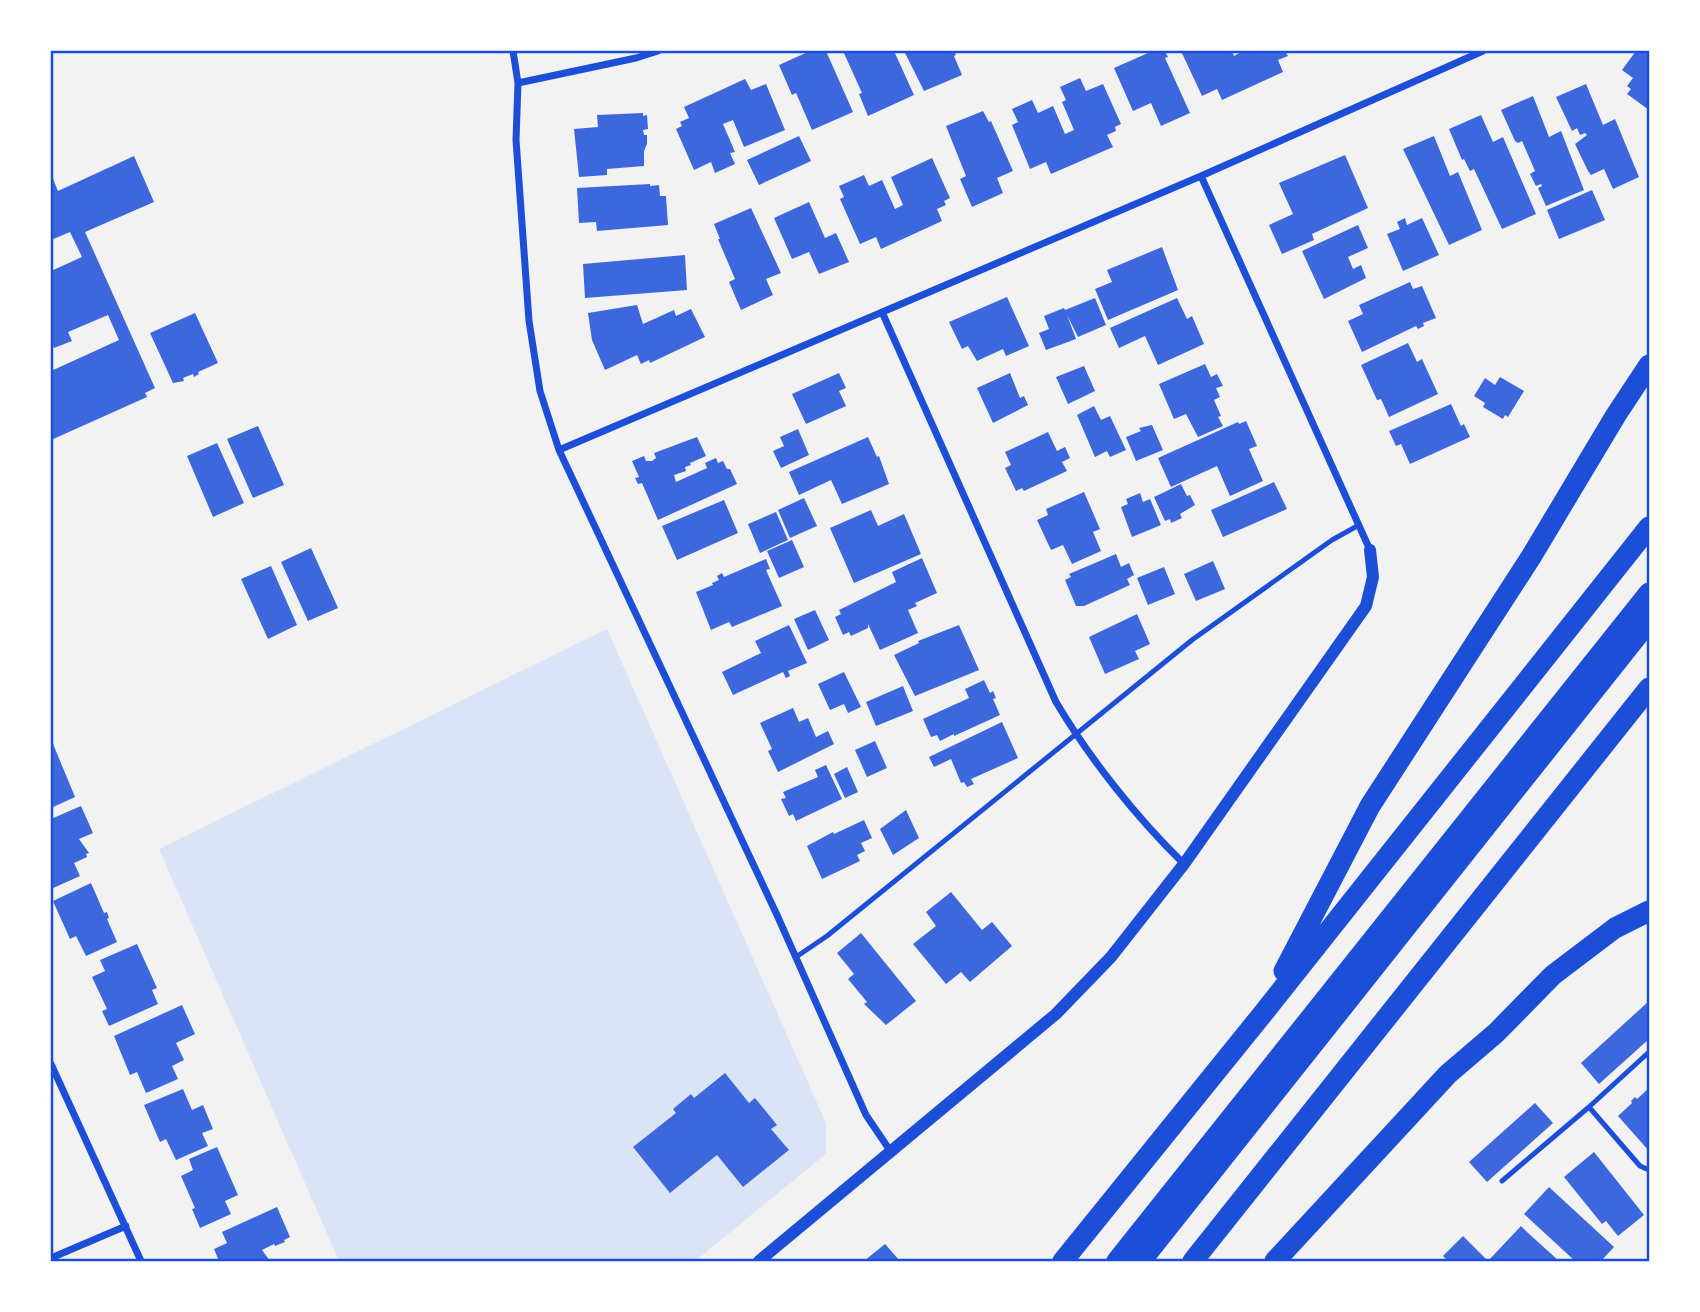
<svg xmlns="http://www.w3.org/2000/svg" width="1700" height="1312" viewBox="0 0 1700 1312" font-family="Rubik,sans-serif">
  <rect width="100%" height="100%" fill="#f2f2f2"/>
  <path fill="#dbe4f7" d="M607 629 826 1123V1154L695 1261H339L159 849Z"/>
  <path fill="#3d67dc" d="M810 51H826L853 112 812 130 796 93 792 95 779 65Z
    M843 51H894L914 95 868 116 859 94 862 93Z
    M904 51H954L956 55 954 56 962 75 924 91Z
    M1147 51H1165L1168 57 1165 58 1190 113 1161 126 1151 103 1133 111 1114 68 1148 53Z
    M1181 51H1232L1234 56 1243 51H1285L1288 56 1278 60 1283 72 1222 100 1217 89 1202 96Z
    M1636 51H1649V110L1627 94 1631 89 1627 86 1633 78 1622 70Z
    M1080 78 1086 91 1103 84 1121 124 1115 127 1116 131 1107 135 1113 147 1051 174 1046 162 1030 169 1012 125 1018 122 1012 109 1032 100 1038 113 1053 106 1065 134 1074 130 1062 102 1066 100 1060 87Z
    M745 79 751 90 766 84 785 130 744 147 733 120 723 124 735 152 730 153 735 164 715 173 711 162 694 170 676 129 682 126 680 122 689 118 684 107Z
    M1586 84 1603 125 1615 119 1639 177 1613 189 1604 169 1591 175 1588 171 1575 144 1587 135 1585 133 1580 135 1577 128 1572 131 1556 97Z
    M1533 96 1549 137 1561 131 1584 190 1546 206 1538 188 1542 186 1541 184 1536 186 1530 174 1535 171 1522 141 1518 143 1515 141 1501 110Z
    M983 111 989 122 991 121 1013 171 997 178 1003 193 972 207 960 179 966 176 946 126Z
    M643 113V116L647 115 648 129 643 130 644 135H647V144L644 151V166L607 169V175L579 177 574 129 598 127 597 115Z
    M1481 115 1493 142 1503 137 1536 214 1502 229 1474 169 1470 171 1464 159 1462 160 1449 129Z
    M799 136 811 161 759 185 747 160Z
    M1434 136 1450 176 1458 172 1482 230 1449 245 1403 149Z
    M1345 155 1368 208 1312 234 1314 240 1282 254 1269 225 1293 214 1279 183Z
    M134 156 154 202 85 232 155 388 145 393 147 397 51 440V371L119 340 108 315 68 332 72 341 54 348 51 340V271L82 257 70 232 51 240V174L58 191Z
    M932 158 950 198 944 201 946 205 937 209 942 221 881 249 876 237 860 244 840 199 844 197 839 186 864 175 869 186 882 180 895 209 903 205 891 177Z
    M650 184V186L659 185 660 196H666L668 225 597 231 596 222 579 223 577 188Z
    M1592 190 1605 220 1559 239 1547 210Z
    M809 202 825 238 836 233 849 262 819 274 809 252 792 259 774 218Z
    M751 208 781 273 766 279 773 295 741 310 729 282 735 279 718 239H720L714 224Z
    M1405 218 1407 225 1422 218 1439 255 1403 271 1387 234 1400 229 1397 222Z
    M1358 225 1368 248 1348 257 1353 269 1361 265 1366 278 1324 299 1302 251Z
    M1162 247 1178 290 1108 320 1095 289 1112 282 1107 270Z
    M685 255 687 290 585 298 583 264Z
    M1410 282 1413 289 1422 286 1436 318 1423 323 1424 326 1418 329 1416 326 1362 352 1348 321 1363 314 1359 305Z
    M1007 297 1029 346 1006 356 1003 349 977 361 968 346 962 349 949 322Z
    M1095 298 1106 325 1078 337 1067 315 1076 339 1046 350 1039 333 1049 329 1044 316 1064 308 1065 310Z
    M1177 298 1187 319 1192 316 1204 344 1158 365 1145 336 1119 348 1110 328Z
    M637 305 643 324 674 310 676 316 691 309 705 337 650 363 649 360 641 364 637 355 605 370 592 340 588 313Z
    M195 313 218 363 198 372 199 374 194 377 193 374 183 378 184 381 173 383 150 333Z
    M1408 343 1417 362 1422 359 1438 394 1389 417 1381 399 1377 400 1361 365Z
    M1205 364 1211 377 1217 374 1223 386 1216 388 1220 397 1214 400 1221 416 1218 417 1223 426 1198 437 1186 414 1174 419 1159 384Z
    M1084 366 1095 391 1068 404 1056 377Z
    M839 373 846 388 839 391 846 406 806 424 792 394Z
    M1010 373 1020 398 1024 396 1028 405 993 423 977 388Z
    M1500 377 1524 391 1508 417 1505 415 1503 419 1483 407 1485 403 1474 396 1485 378 1495 385Z
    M1451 404 1461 426 1464 424 1470 437 1410 464 1401 444 1396 446 1389 431Z
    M1094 406 1101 420 1110 416 1126 450 1110 457 1107 451 1095 457 1077 415Z
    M1246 421 1257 446 1249 449 1263 481 1230 496 1217 466 1171 487 1158 458 1238 422 1239 424Z
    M1152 425 1163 450 1136 461 1126 437 1141 431 1139 428Z
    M258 426 284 485 253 498 227 439Z
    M798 429 809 455 781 468 773 451 784 446 780 437Z
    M1048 432 1057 451 1065 447 1070 458 1062 462 1067 471 1024 491 1022 488 1016 491 1005 468 1011 465 1005 452Z
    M697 437 706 456 690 463 691 465 685 467 686 471 674 475 676 482 707 468 705 463 716 458 718 463 723 461 727 469H730L737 484 658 520 642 483 638 484 635 478 639 477 632 461 644 456 646 461H652L656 458 654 453Z
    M868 437 877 457 879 456 889 484 842 504 831 480 799 495 789 472Z
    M217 443 244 503 213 517 187 456Z
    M1274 482 1287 509 1223 537 1211 510Z
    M1181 484 1187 496 1190 495 1195 505 1180 514 1182 518 1171 523 1170 519 1165 521 1154 497Z
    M1084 492 1100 529 1093 532 1101 551 1072 564 1063 545 1051 550 1037 520 1048 515 1046 509Z
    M1140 493 1143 502 1150 499 1161 525 1132 537 1121 507 1128 504 1126 499Z
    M804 498 817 526 790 538 778 510Z
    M724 500 738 533 677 560 662 526Z
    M871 510 878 526 904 514 921 554 854 583 830 528Z
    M776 512 788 540 760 553 748 524Z
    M792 540 804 567 779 578 767 551Z
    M311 548 338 608 308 621 281 562Z
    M1116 554 1121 567 1129 563 1134 575 1127 579 1130 585 1084 606H1076L1065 580 1071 577 1069 574Z
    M922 558 937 593 915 603 917 606 908 610 918 633 880 650 868 624V628L851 636 849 632 843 635 835 617 841 614 839 610 896 582 892 572Z
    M766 559 770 569 766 570 782 606 732 627 729 622 711 630 696 592 713 585 712 583 719 580 717 576 722 573 724 577Z
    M1213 561 1225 589 1196 601 1184 574Z
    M271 566 297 625 268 639 241 579Z
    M1164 567 1175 594 1148 605 1137 578Z
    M815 610 829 640 808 650 794 619Z
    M1137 614 1150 644 1135 651 1139 659 1105 674 1089 637Z
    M789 625 807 663 788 671 790 676 786 678 783 672 733 695 722 672 761 653 755 641Z
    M959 625 979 670 915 696 894 655 919 643 918 641Z
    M844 672 861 707 848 713 844 704 830 710 818 684Z
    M984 680 990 693 993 691 996 698 993 699 1000 715 954 736V734L940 741 937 735 931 737 923 719 969 698 965 689Z
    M903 686 913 711 876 726 866 702Z
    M793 708 799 722 808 718 816 737 828 731 834 744 778 772 768 751 772 749 760 723Z
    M1002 722 1018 758 971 779 974 784 967 787 964 782 961 783 951 759 934 767 929 757Z
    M51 739 75 797 51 808Z
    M875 741 887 768 867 777 855 750Z
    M826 765 842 799 796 821 793 814 789 816 781 799 786 798 783 792 818 777 815 770Z
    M847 767 858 792 845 798 834 774Z
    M81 806 93 833 79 839 89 853 86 854 87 857 74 863 80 876 51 889V819Z
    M906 810 919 838 893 855 880 829Z
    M864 820 872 838 861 843 865 851 857 855 860 861 822 879 807 846 833 832 834 834Z
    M91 883 104 913 107 912 109 918 107 919 117 942 86 956 76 936 70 939 53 901Z
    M951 892 982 930 992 922 1012 946 970 982 961 972 946 984 913 944 936 926 926 912Z
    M861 933 916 1001 886 1025 864 1004 867 1002 848 979 854 974 837 953Z
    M137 944 157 988 152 990 158 1004 109 1026 102 1011 107 1009 92 977 105 971 100 960Z
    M1649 1001V1039L1599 1084 1581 1063Z
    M182 1005 195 1034 176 1043 184 1060 172 1066 178 1079 146 1093 137 1072 130 1075 114 1036Z
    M725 1073 749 1103 755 1098 777 1125 771 1129 789 1150 743 1187 717 1155 670 1193 633 1147 676 1113 673 1109 691 1094 694 1098Z
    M1649 1088V1151L1618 1116 1632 1103 1631 1101 1635 1097 1637 1099Z
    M183 1089 192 1110 203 1105 213 1129 202 1133 208 1146 176 1160 166 1139 160 1142 144 1105Z
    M1535 1103 1553 1123 1487 1182 1469 1162Z
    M217 1147 238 1195 225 1201 231 1214 200 1228 192 1209 195 1208 181 1176 193 1170 189 1159Z
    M1594 1152 1644 1215 1618 1236 1606 1221 1602 1224 1564 1177Z
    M1549 1187 1614 1247 1601 1261H1575L1524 1214Z
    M277 1207 290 1237 284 1240 285 1242 275 1246 274 1244 262 1250 270 1261H219L214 1249 227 1243 222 1232Z
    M1521 1226 1527 1232 1559 1261H1488Z
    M1463 1236 1487 1260 1486 1261H1448L1443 1256Z
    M885 1244 900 1261H864Z"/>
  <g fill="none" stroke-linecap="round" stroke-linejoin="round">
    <path stroke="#1d4ed8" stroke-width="5" d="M796 957 827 936 1192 640 1332 540 1359 525
      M1589 1107 1649 1052
      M1502 1181 1589 1107 1640 1166 1649 1170"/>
    <path stroke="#1d4ed8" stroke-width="7" d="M513 51 518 83 516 140 529 321 540 391 559 450 777 915 866 1115 891 1152
      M518 83 636 58 658 51
      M1201 176 1370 550
      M882 312 1056 702C1090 759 1136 817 1184 864
      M559 450 1201 176 1483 51
      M51 1064 141 1261
      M51 1258 126 1226"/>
    <path stroke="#1d4ed8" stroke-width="12" d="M759 1261 1056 1014 1111 957 1184 864 1366 606 1373 577 1370 550"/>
    <path stroke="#1d4ed8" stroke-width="21" d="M1284 971 1370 806 1531 557 1616 415 1649 365
      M1063 1261 1261 1016 1649 527
      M1117 1261 1649 593
      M1141 1261 1649 621
      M1193 1261 1649 688
      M1275 1261 1448 1074 1496 1033 1553 975 1615 928 1649 911"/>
  </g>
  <rect width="1700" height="1312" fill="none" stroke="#ffffff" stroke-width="105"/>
  <rect x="52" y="52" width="1596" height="1208" fill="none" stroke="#1d4ed8" stroke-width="2.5"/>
</svg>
